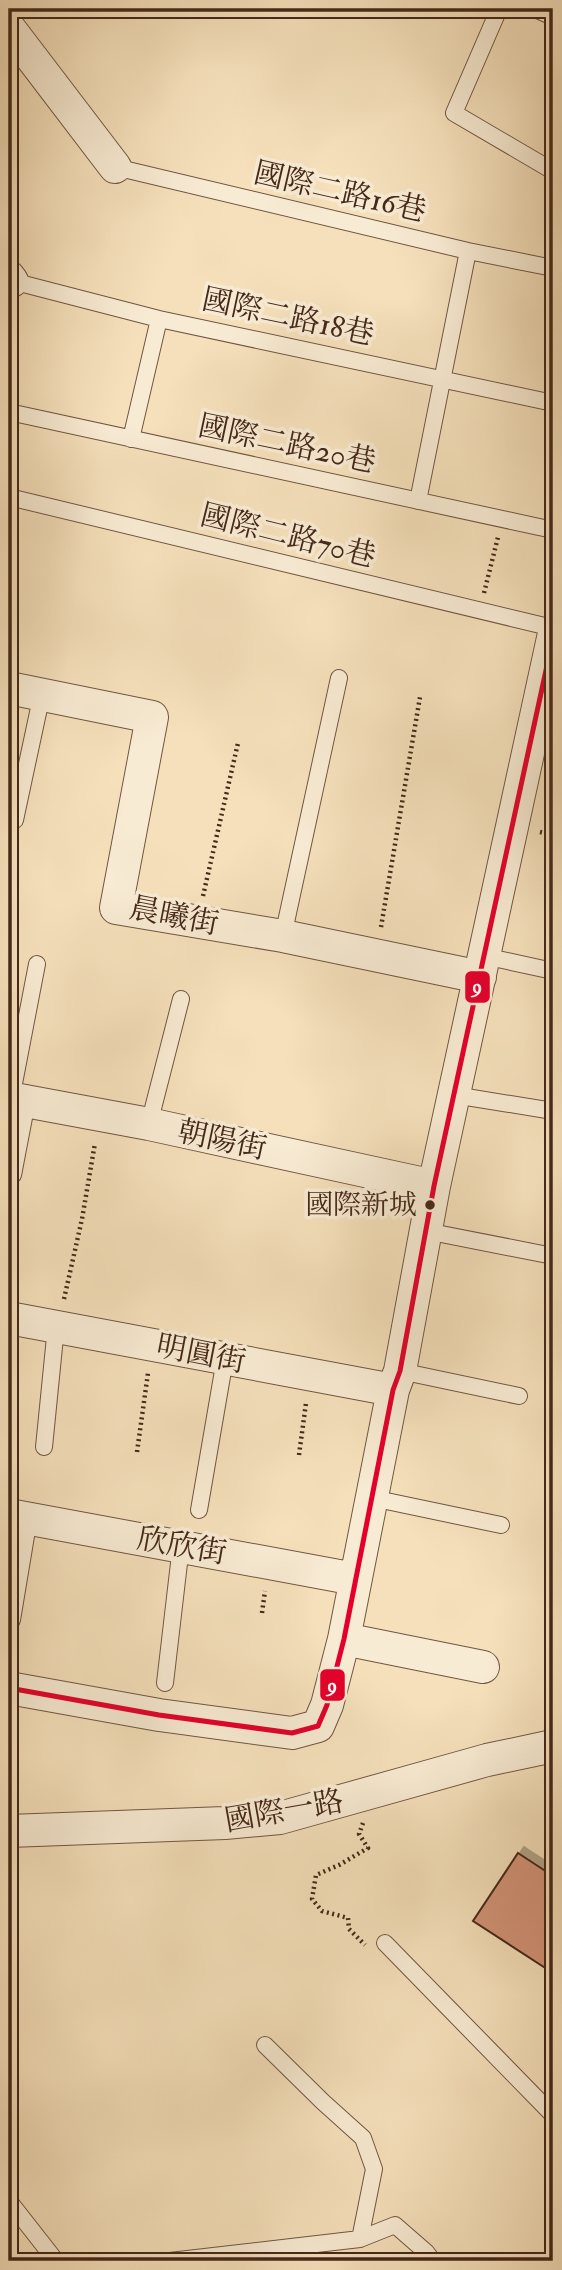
<svg xmlns="http://www.w3.org/2000/svg" width="562" height="2270" viewBox="0 0 562 2270" font-family="'IM FELL Double Pica','Noto Serif TC',serif">
  <defs>
    <filter id="shadow"><feDropShadow dx="6" dy="-6" stdDeviation="0" flood-color="#0004"/></filter>
  </defs>
  <rect width="100%" height="100%" fill="#f5e0bb"/>
  <filter id="stains"><feTurbulence type="fractalNoise" baseFrequency=".00286" numOctaves="4"/><feColorMatrix values="0 0 0 0 .2 0 0 0 0 .09 0 0 0 0 .02 0 0 0 .5 -.17"/></filter>
  <radialGradient id="worn" r=".72"><stop offset=".6" stop-color="#630" stop-opacity="0"/><stop offset="1" stop-color="#630" stop-opacity=".3"/></radialGradient>
  <path fill="#d39478" stroke="#45281a" stroke-width="2" filter="url(#shadow)" d="M518 1853 553 1876V1973L473 1921Z"/>
  <g fill="none" stroke-linecap="round" stroke-linejoin="round">
    <defs>
      <path id="lane" d="M499 9 454 113 553 171
        M535 9 553 17
        M115 167 468 251 553 268
        M12 281 159 319 553 403
        M9 412 553 530
        M131 439 159 319
        M9 497 553 628
        M418 501 468 251
        M15 820 42 694
        M283 936 339 678
        M484 956 553 971
        M454 1095 553 1111
        M11 1099 37 964
        M149 1124 181 999
        M13 1175 27 1102
        M426 1231 553 1256
        M400 1371 519 1396
        M44 1447 56 1327
        M372 1498 501 1525
        M199 1510 225 1359
        M12 1620 29 1518
        M165 1683 181 1546
        M385 1943 553 2115
        M265 2045 323 2102 363 2138 374 2169 360 2239
        M9 2201 56 2261
        M170 2261 360 2239 395 2225 426 2252 433 2261"/>
      <path id="street" d="M9 28 115 167
        M9 277 12 281
        M9 688 152 717 116 908 283 936 480 977
        M9 1098 149 1124 434 1186
        M9 1318 393 1390
        M9 1515 355 1579
        M344 1639 483 1667
        M9 1688 159 1715 292 1733 318 1726 327 1705 344 1639 393 1390 400 1371 434 1186 553 638
        M9 1831 225 1823 280 1818 487 1760 553 1746"/>
    </defs>
    <use href="#lane" stroke="#715642" stroke-width="18"/>
    <use href="#street" stroke="#715642" stroke-width="34"/>
    <path stroke="#45281a" stroke-width="4.5" stroke-dasharray="2 3.5" stroke-linecap="butt" d="M484 593 498 537
      M540 832 553 835
      M203 896 238 743
      M381 927 420 697
      M64 1299 82 1219 95 1143
      M137 1452 148 1373
      M299 1455 306 1403
      M262 1613 265 1591
      M363 1823 359 1834 368 1848 339 1865 316 1875 312 1899 322 1911 348 1918 349 1929 365 1945"/>
    <use href="#lane" stroke="#f8ebd3" stroke-width="16"/>
    <use href="#street" stroke="#f8ebd3" stroke-width="32"/>
    <defs>
      <path id="bus-1" d="M9 1688 159 1715 292 1733 318 1726 327 1705 344 1639 393 1390 400 1371 434 1186 553 638"/>
    </defs>
    <use href="#bus-1" stroke="#f8ebd3" stroke-width="10"/>
    <use href="#bus-1" stroke="#e4002b" stroke-width="5"/>
  </g>
  <circle fill="#45281a" stroke="#f8ebd3" stroke-width="2.5" cx="430" cy="1205" r="6"/>
  <g text-anchor="middle" dominant-baseline="central" stroke-width="7" stroke-linejoin="round" paint-order="stroke">
    <g font-size="28" fill="#45281a" stroke="#f8ebd3" text-anchor="end">
      <text x="417" y="1205">國際新城</text>
    </g>
    <g font-size="30" fill="#45281a" stroke="#f8ebd3">
      <text transform="translate(340 192) rotate(13)">國際二路16巷</text>
      <text transform="translate(288 317) rotate(12)">國際二路18巷</text>
      <text transform="translate(287 444) rotate(12)">國際二路20巷</text>
      <text transform="translate(288 536) rotate(14)">國際二路70巷</text>
      <text transform="translate(174 916) rotate(11)">晨曦街</text>
      <text transform="translate(222 1140) rotate(12)">朝陽街</text>
      <text transform="translate(201 1354) rotate(11)">明圓街</text>
      <text transform="translate(182 1546) rotate(10)">欣欣街</text>
      <text transform="translate(284 1811) rotate(-10)">國際一路</text>
    </g>
  </g>
  <g stroke="#f8ebd3" stroke-width="2.5">
    <rect x="464" y="970" width="27" height="34" rx="7" fill="#e4002b"/>
    <rect x="319" y="1668" width="27" height="34" rx="7" fill="#e4002b"/>
  </g>
  <g font-size="19" text-anchor="middle" font-weight="bold" fill="#fff">
    <text x="477" y="993">9</text>
    <text x="332" y="1692">9</text>
  </g>
  <rect width="562" height="2270" fill="none" stroke="#f5e0bb" stroke-width="35"/>
  <rect x="10" y="10" width="541" height="2249" fill="none" stroke="#45281a" stroke-width="3.5"/>
  <rect x="18" y="18" width="527" height="2235" fill="none" stroke="#45281a" stroke-width="2"/>
  <rect width="100%" height="100%" filter="url(#stains)"/>
  <rect width="100%" height="100%" fill="url(#worn)"/>
</svg>
